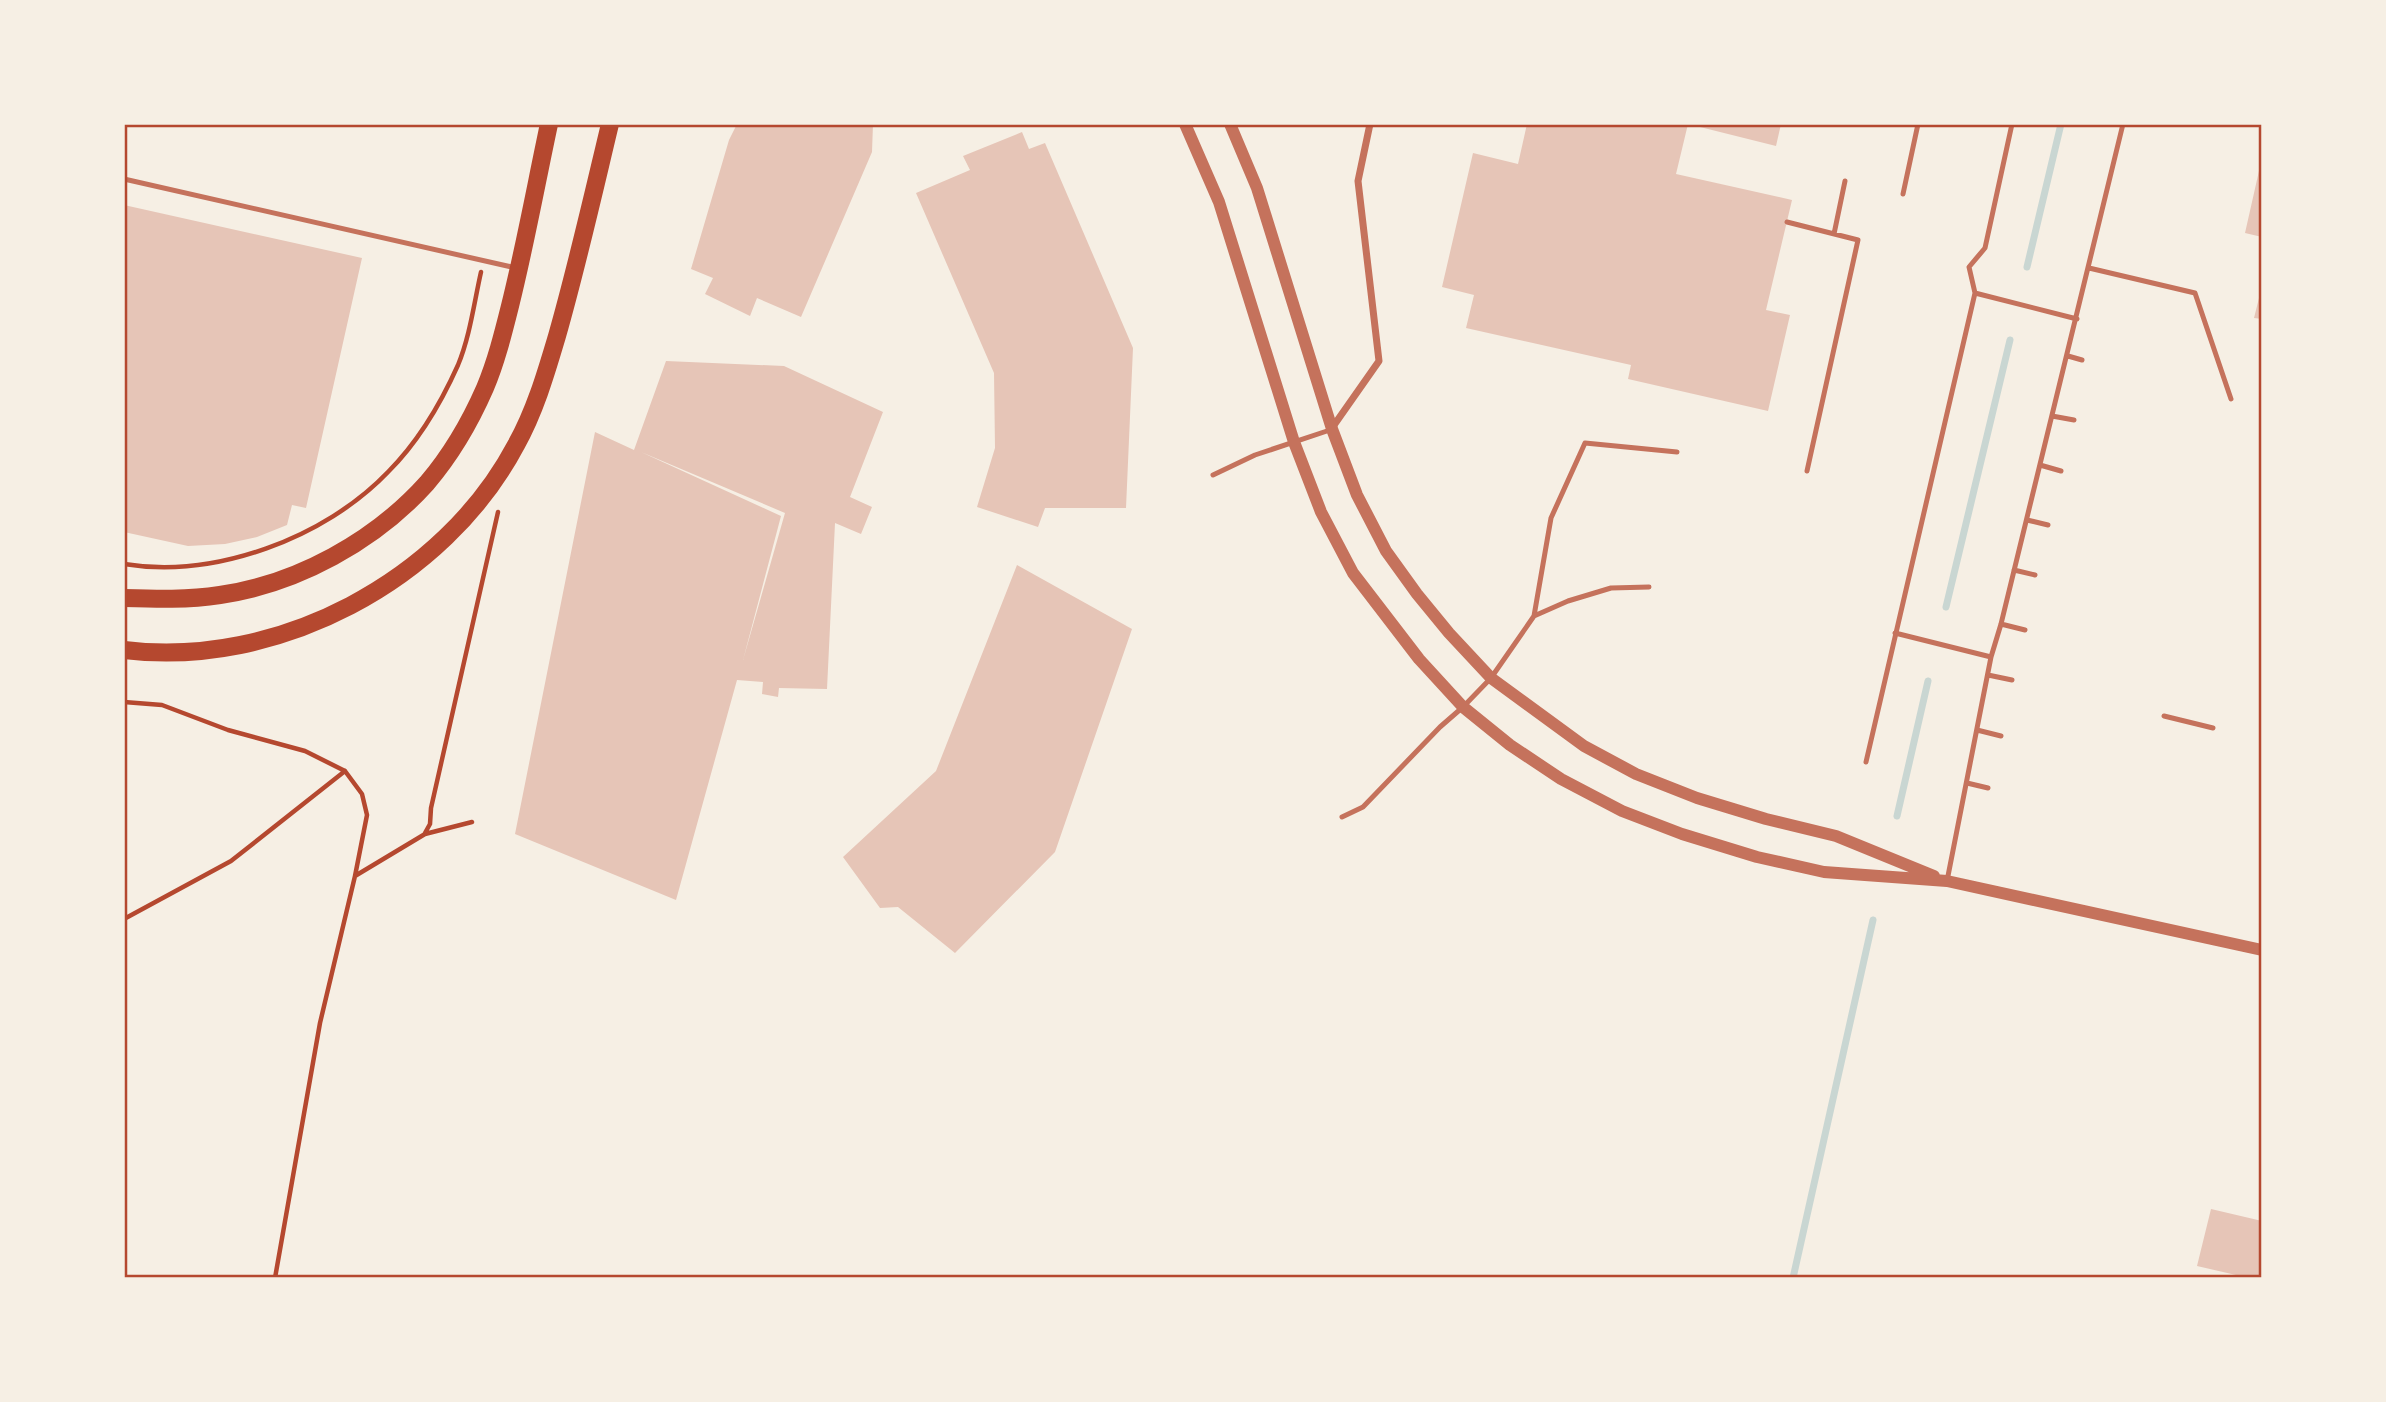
<svg xmlns="http://www.w3.org/2000/svg" width="2386" height="1402" viewBox="0 0 2386 1402" font-family="'Noto Serif',serif">
  <rect width="100%" height="100%" fill="#f6efe4"/>
  <g fill="none" stroke-linecap="round" stroke-linejoin="round">
    <path stroke="#c9d6d2" stroke-width="7" d="M2027 267 2061 124
      M1946 607 2010 340
      M1897 816 1928 681
      M1793 1278 1873 920"/>
  </g>
  <path fill="#e6c5b7" fill-rule="evenodd" d="M737 124H873L872 152 801 317 757 298 750 316 705 294 713 278 691 269 729 140Z
    M1527 124H1688L1676 174 1792 200 1766 310 1790 315 1768 411 1628 379 1631 365 1466 328 1474 295 1442 287 1473 153 1518 164Z
    M1688 124H1781L1776 146Z
    M1022 132 1029 149 1045 143 1133 348 1126 508H1045L1038 527 977 507 995 448 994 373 916 193 970 170 963 156Z
    M2261 162 2262 163V237L2245 233Z
    M124 205 362 258 306 508 292 505 287 525 257 537 225 544 188 546 124 532Z
    M2261 290H2262V319L2254 318Z
    M666 361 784 366 883 412 850 497 872 507 861 534 835 523 827 689 779 688 778 697 762 694 763 682 737 680 676 900 515 834 595 432 634 450ZM641 452 785 513 743 660 781 516Z
    M1017 565 1132 629 1055 852 955 953 898 907 880 908 843 857 936 771Z
    M2211 1209 2262 1221V1278H2249L2197 1266Z"/>
  <g fill="none" stroke-linecap="round" stroke-linejoin="round">
    <path stroke="#b5482f" stroke-width="4.5" d="M124 564C215 579 325 538 388 472 417 443 441 403 458 365 470 336 474 303 481 272
      M124 702 162 705 228 730 305 751 345 771 362 794 367 815 355 876
      M425 833 430 824 431 808 498 512
      M124 919 231 861 345 771
      M275 1278 320 1023 355 876 425 834 472 822"/>
    <path stroke="#c5725c" stroke-width="5" d="M124 179 516 268
      M1903 194 1918 124
      M1787 222 1858 240 1807 471
      M1834 234 1845 181
      M2089 268 2195 293 2231 399
      M1975 293 2077 319
      M2068 356 2082 360
      M2052 416 2074 420
      M2040 465 2061 471
      M1213 475 1255 455 1330 430
      M2027 520 2048 525
      M2014 570 2035 575
      M1534 616 1551 518 1585 443 1677 452
      M2001 624 2025 630
      M1895 633 1991 657
      M1988 675 2012 680
      M2164 716 2213 728
      M1977 730 2001 736
      M1866 762 1975 293 1969 267 1985 248 2012 124
      M1967 783 1988 788
      M1342 817 1363 807 1440 727 1463 707 1491 678 1534 616 1568 601 1611 588 1649 587
      M1947 881 1991 657 2001 624 2123 124"/>
    <path stroke="#c5725c" stroke-width="7" d="M1332 428 1379 361 1358 181 1370 124"/>
    <path stroke="#c5725c" stroke-width="12" d="M1185 124 1219 202 1294 442 1321 512 1353 573 1419 659 1463 707 1510 745 1561 779 1622 811 1682 834 1757 857 1824 872 1947 881 2262 950
      M1230 124 1257 188 1332 429 1357 495 1386 551 1417 594 1449 633 1491 678 1584 746 1636 774 1697 798 1766 819 1836 836 1934 876"/>
    <path stroke="#b5482f" stroke-width="18" d="M124 598C156 599 188 600 220 595 297 584 375 541 427 483 450 456 471 420 485 388 496 362 503 334 510 306 525 246 536 185 549 124
      M124 650C277 669 444 581 516 445 535 411 546 373 557 336 577 266 593 195 610 124"/>
  </g>
  <rect width="2386" height="1402" fill="none" stroke="#f6efe4" stroke-width="252"/>
  <rect x="126" y="126" width="2134" height="1150" fill="none" stroke="#b5482f" stroke-width="2.5"/>
</svg>
